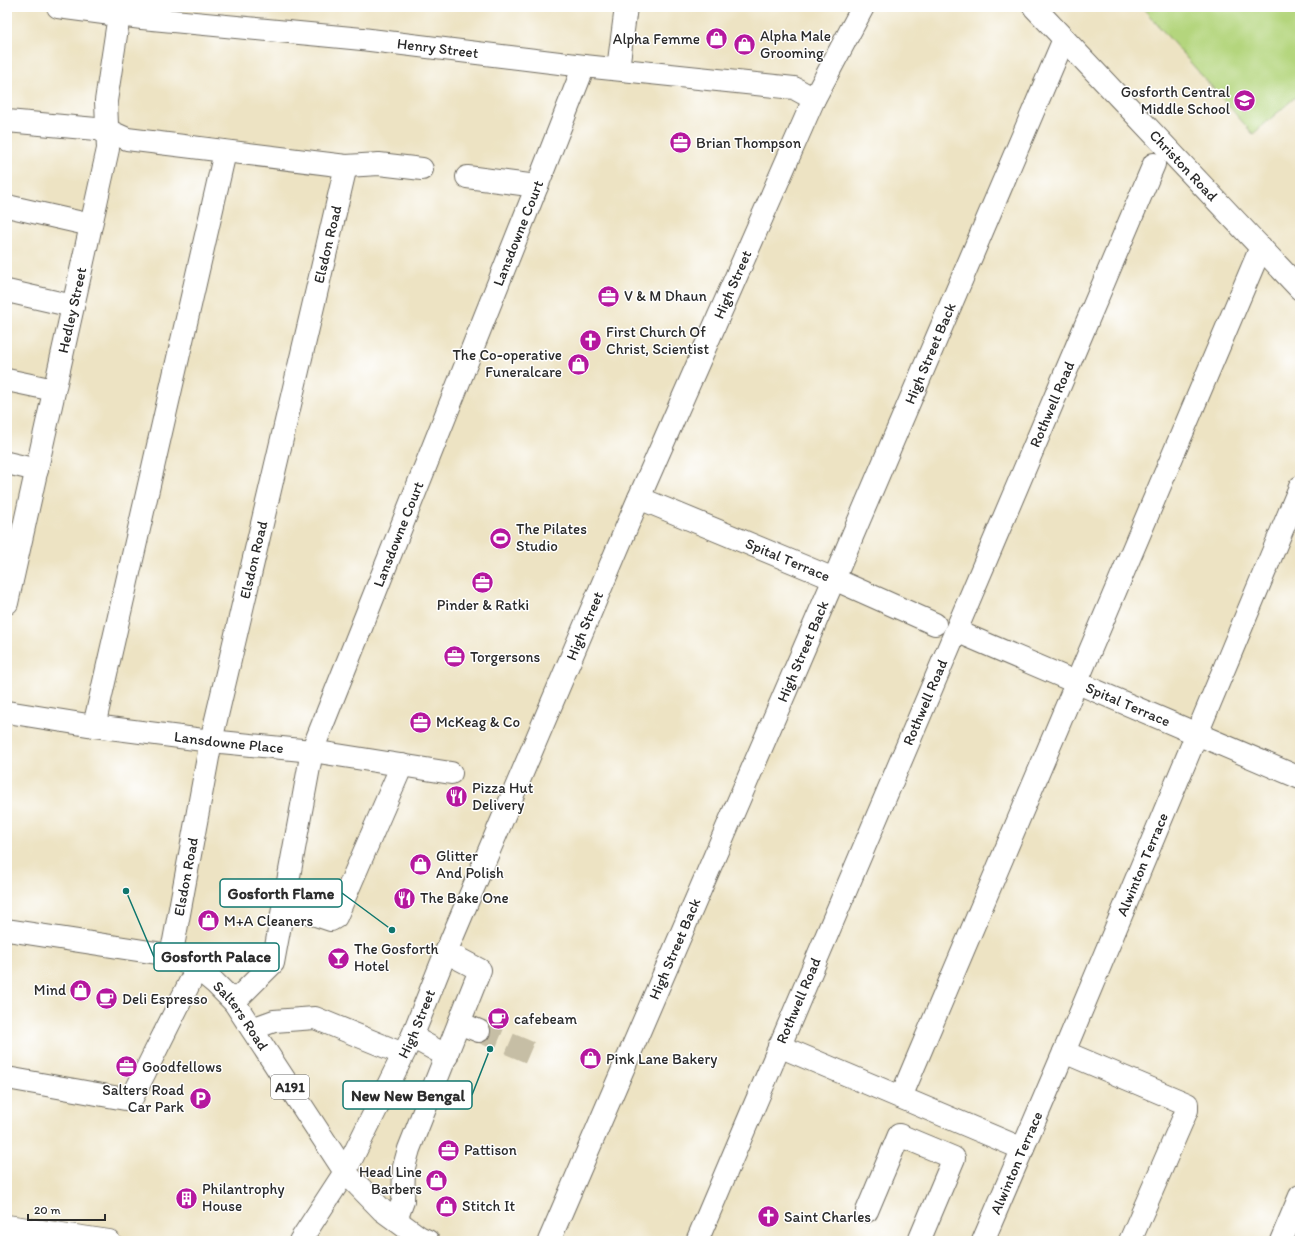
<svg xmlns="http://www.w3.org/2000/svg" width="1307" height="1248" viewBox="0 0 1307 1248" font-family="Itim,sans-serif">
  <rect width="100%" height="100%" fill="#fff"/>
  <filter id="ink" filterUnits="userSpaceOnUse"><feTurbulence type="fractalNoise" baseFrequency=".025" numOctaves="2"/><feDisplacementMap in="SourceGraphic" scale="8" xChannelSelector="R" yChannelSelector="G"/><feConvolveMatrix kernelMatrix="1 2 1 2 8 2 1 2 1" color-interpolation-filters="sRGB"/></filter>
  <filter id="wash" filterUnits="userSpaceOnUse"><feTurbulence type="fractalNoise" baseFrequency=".012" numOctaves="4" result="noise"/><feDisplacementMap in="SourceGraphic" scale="16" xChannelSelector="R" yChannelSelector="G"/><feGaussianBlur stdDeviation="0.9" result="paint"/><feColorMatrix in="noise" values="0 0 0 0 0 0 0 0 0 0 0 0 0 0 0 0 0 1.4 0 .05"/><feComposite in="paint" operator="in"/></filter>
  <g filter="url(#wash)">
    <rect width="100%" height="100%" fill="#ede3c3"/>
    <path fill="#b4d57d" stroke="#708054" d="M1142 7H1300V93L1253 134Z"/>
  </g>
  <g filter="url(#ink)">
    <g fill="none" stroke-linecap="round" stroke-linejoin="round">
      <path stroke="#c6bea5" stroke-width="22" stroke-dasharray="22 11" stroke-linecap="butt" d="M479 1031 538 1056"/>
      <defs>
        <g id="minor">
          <path id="s1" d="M58 7 142 18 362 39 584 66 794 88 814 99"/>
          <path id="s2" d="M1034 7 1300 289"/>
          <path d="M618 69 626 7"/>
          <path d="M7 121 107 130 127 139 346 166 379 164 422 169"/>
          <path d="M467 177 537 186"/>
          <path d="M7 206 91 225"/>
          <path d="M7 291 73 306"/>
          <path d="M7 380 54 390"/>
          <path d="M7 463 37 470"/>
          <path id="s3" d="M639 498 834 579 935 624"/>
          <path id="s4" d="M7 603 108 149 106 101 119 15"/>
          <path id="s5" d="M956 631 1300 778"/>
          <path id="s6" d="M7 712 94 726 211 741 312 751 451 773"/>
          <path d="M94 726 225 152"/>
          <path d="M283 904 331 920 336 917 402 765"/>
          <path id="s7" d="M170 955 174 941 211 741 346 166"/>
          <path id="s8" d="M234 1002 273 963 312 751 537 186 584 66"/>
          <path d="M459 1023 479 1031"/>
          <path d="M412 1037 447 1056"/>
          <path d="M779 1046 1023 1149"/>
          <path d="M1064 1052 1187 1104V1110L1130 1241"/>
          <path d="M7 1078 131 1100 197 968"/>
          <path d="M901 1097 1261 247"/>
          <path d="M867 1211 899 1135 954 1158 919 1241"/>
          <path d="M396 1220 403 1201 404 1167 409 1149 480 970 446 952"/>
          <path d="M7 1226 109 1241"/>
          <path id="s9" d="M549 1241 834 579 1064 39"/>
          <path id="s10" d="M697 1241C848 881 1002 523 1154 164"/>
          <path id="s11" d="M983 1241 1064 1052 1300 487"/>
          <path d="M1281 1241 1300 1196"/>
        </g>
        <g id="major">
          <path id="s12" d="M7 930 170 955 197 968 215 983 234 1002 345 1172 382 1210 419 1237 428 1241"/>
          <path d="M252 1029 274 1021 315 1018 403 1054"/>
          <path id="s13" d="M300 1241 345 1172 412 1037 446 952 639 498 814 99 863 7"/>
        </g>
      </defs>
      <use href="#minor" stroke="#6f6b60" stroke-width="24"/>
      <use href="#major" stroke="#6f6b60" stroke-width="24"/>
      <use href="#minor" stroke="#fff" stroke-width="22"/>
      <use href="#major" stroke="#fff" stroke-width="22"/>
    </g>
  </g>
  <defs>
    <symbol id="shop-disc" viewBox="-11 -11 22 22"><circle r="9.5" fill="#b5179e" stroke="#fff"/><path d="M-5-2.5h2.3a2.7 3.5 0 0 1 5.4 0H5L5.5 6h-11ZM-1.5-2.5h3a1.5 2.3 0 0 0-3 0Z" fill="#fff"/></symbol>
    <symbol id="school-disc" viewBox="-11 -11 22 22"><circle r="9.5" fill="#b5179e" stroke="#fff"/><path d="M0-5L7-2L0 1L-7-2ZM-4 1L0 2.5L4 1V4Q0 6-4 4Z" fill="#fff"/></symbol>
    <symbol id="office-disc" viewBox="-11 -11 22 22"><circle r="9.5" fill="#b5179e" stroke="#fff"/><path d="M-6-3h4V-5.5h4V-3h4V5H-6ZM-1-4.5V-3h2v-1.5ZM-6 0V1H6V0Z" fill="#fff"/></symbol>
    <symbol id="church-disc" viewBox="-11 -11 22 22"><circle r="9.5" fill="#b5179e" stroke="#fff"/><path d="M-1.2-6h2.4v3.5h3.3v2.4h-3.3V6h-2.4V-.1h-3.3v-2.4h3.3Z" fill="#fff"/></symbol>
    <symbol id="stadium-disc" viewBox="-11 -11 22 22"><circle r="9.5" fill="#b5179e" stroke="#fff"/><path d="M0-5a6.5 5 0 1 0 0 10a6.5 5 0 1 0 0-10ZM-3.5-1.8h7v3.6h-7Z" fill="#fff"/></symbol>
    <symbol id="restaurant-disc" viewBox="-11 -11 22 22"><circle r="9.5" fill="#b5179e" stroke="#fff"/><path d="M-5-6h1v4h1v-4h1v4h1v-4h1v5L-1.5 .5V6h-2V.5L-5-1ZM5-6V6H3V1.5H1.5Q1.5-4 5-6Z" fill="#fff"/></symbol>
    <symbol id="bar-disc" viewBox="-11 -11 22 22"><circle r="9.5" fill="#b5179e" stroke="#fff"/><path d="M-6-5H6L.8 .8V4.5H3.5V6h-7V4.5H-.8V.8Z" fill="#fff"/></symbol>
    <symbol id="cafe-disc" viewBox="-11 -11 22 22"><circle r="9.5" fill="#b5179e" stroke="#fff"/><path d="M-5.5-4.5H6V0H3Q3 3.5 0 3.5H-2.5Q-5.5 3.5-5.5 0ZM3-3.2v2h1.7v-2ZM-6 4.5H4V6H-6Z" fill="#fff"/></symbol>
    <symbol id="parking-disc" viewBox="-11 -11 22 22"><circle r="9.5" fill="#b5179e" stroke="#fff"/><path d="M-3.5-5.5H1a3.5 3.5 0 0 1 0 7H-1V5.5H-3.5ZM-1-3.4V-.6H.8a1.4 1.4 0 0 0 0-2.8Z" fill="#fff"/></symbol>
    <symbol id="building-disc" viewBox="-11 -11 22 22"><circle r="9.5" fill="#b5179e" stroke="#fff"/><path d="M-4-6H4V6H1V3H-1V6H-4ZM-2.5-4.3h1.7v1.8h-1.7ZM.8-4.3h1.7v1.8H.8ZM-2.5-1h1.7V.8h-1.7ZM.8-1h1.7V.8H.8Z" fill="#fff"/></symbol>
  </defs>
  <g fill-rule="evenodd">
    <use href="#shop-disc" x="704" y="26" width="25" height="25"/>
    <use href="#shop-disc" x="732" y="32" width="25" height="25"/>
    <use href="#school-disc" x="1232" y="88" width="25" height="25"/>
    <use href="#office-disc" x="668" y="130" width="25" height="25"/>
    <use href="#office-disc" x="596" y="284" width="25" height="25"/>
    <use href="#church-disc" x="578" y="328" width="25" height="25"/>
    <use href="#shop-disc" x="566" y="352" width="25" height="25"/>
    <use href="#stadium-disc" x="488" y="526" width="25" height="25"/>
    <use href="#office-disc" x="470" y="570" width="25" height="25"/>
    <use href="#office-disc" x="442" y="644" width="25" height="25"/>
    <use href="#office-disc" x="408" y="710" width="25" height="25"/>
    <use href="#restaurant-disc" x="444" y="784" width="25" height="25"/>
    <use href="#shop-disc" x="408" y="852" width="25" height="25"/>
    <use href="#restaurant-disc" x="392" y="886" width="25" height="25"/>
    <use href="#shop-disc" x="196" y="908" width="25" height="25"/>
    <use href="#bar-disc" x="326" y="946" width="25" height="25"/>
    <use href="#shop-disc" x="68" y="978" width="25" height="25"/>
    <use href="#cafe-disc" x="94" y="986" width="25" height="25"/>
    <use href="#cafe-disc" x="486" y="1006" width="25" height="25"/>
    <use href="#shop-disc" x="578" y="1046" width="25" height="25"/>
    <use href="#office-disc" x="114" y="1054" width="25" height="25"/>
    <use href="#parking-disc" x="188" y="1086" width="25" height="25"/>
    <use href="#office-disc" x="436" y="1138" width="25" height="25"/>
    <use href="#shop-disc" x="424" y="1168" width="25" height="25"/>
    <use href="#building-disc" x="174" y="1186" width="25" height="25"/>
    <use href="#shop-disc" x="434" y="1194" width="25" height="25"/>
    <use href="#church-disc" x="756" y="1204" width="25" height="25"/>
  </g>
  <g text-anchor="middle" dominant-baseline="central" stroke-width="3" stroke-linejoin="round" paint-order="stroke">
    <rect fill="#fff" stroke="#6b6b6b" stroke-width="1" x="271" y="1075" width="38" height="24" rx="3"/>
    <g font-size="14" font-weight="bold" fill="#2b2b2b">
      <text x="290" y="1087">A191</text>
    </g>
    <g font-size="15" fill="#2b2b2b" stroke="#fff" text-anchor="start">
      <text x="760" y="36">Alpha Male<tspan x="760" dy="17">Grooming</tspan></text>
      <text x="700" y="39" text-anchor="end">Alpha Femme</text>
      <text x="1230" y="92" text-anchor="end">Gosforth Central<tspan x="1230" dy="17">Middle School</tspan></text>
      <text x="696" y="143">Brian Thompson</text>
      <text x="624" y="296">V &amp; M Dhaun</text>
      <text x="606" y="332">First Church Of<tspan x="606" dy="17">Christ, Scientist</tspan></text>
      <text x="562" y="355" text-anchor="end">The Co-operative<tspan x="562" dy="17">Funeralcare</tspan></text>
      <text x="516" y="529">The Pilates<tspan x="516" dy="17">Studio</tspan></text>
      <text x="483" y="605" text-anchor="middle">Pinder &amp; Ratki</text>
      <text x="470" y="657">Torgersons</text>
      <text x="436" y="722">McKeag &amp; Co</text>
      <text x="472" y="788">Pizza Hut<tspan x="472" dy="17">Delivery</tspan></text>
      <text x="436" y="856">Glitter<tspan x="436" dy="17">And Polish</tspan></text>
      <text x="420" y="898">The Bake One</text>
      <text x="224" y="921">M+A Cleaners</text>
      <text x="354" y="949">The Gosforth<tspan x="354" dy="17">Hotel</tspan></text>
      <text x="66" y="990" text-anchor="end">Mind</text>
      <text x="122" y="999">Deli Espresso</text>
      <text x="514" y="1019">cafebeam</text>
      <text x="606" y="1059">Pink Lane Bakery</text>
      <text x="142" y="1067">Goodfellows</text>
      <text x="184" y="1090" text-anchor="end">Salters Road<tspan x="184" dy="17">Car Park</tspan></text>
      <text x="464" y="1150">Pattison</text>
      <text x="422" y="1172" text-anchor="end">Head Line<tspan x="422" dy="17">Barbers</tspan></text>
      <text x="202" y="1189">Philantrophy<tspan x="202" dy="17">House</tspan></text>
      <text x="462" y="1206">Stitch It</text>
      <text x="784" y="1217">Saint Charles</text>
    </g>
    <g font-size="15" fill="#2b2b2b" stroke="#fff">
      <text stroke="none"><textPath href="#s1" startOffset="382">Henry Street</textPath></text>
      <text stroke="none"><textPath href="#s2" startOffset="218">Christon Road</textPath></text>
      <text stroke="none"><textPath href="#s8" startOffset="828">Lansdowne Court</textPath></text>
      <text stroke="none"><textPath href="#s7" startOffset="728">Elsdon Road</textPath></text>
      <text stroke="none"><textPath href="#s13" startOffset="1051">High Street</textPath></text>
      <text stroke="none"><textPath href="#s4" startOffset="300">Hedley Street</textPath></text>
      <text stroke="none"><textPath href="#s9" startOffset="966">High Street Back</textPath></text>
      <text stroke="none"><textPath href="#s10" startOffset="909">Rothwell Road</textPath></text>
      <text stroke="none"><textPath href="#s8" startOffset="504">Lansdowne Court</textPath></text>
      <text stroke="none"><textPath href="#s7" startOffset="404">Elsdon Road</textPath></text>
      <text stroke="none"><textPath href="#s3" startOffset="161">Spital Terrace</textPath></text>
      <text stroke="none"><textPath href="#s13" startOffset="679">High Street</textPath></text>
      <text stroke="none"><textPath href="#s9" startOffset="642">High Street Back</textPath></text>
      <text stroke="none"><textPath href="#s10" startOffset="585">Rothwell Road</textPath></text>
      <text stroke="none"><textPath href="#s5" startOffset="187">Spital Terrace</textPath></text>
      <text stroke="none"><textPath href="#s6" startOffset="224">Lansdowne Place</textPath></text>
      <text stroke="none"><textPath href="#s11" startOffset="409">Alwinton Terrace</textPath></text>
      <text stroke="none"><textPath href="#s7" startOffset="80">Elsdon Road</textPath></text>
      <text stroke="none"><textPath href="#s9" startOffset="318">High Street Back</textPath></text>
      <text stroke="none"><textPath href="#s10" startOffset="261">Rothwell Road</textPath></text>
      <text stroke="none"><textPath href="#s12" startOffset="260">Salters Road</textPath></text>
      <text stroke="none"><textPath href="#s13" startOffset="247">High Street</textPath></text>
      <text stroke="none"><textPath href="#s11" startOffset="85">Alwinton Terrace</textPath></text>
    </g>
  </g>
  <path fill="none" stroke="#0f766e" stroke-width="1.5" d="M392 930L342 893M126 891L154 957M490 1049L472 1095"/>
  <g fill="#0f766e" stroke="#fff" stroke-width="1.5">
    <circle cx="392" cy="930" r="4"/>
    <circle cx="126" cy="891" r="4"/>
    <circle cx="490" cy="1049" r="4"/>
  </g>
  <g fill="#fff" stroke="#0f766e" stroke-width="1.5">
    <rect x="220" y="879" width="122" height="28" rx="4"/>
    <rect x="154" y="943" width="125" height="28" rx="4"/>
    <rect x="343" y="1081" width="129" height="28" rx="4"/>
  </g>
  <g font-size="16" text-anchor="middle" font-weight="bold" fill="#2b2b2b">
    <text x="281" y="899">Gosforth Flame</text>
    <text x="216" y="962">Gosforth Palace</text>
    <text x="408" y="1101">New New Bengal</text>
  </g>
  <rect width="1307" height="1248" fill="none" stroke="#fff" stroke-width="24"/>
  <path d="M28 1214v6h77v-6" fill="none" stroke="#2b2b2b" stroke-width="2"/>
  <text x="34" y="1214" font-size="12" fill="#2b2b2b" stroke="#ffffff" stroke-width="3" paint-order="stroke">20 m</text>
</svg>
